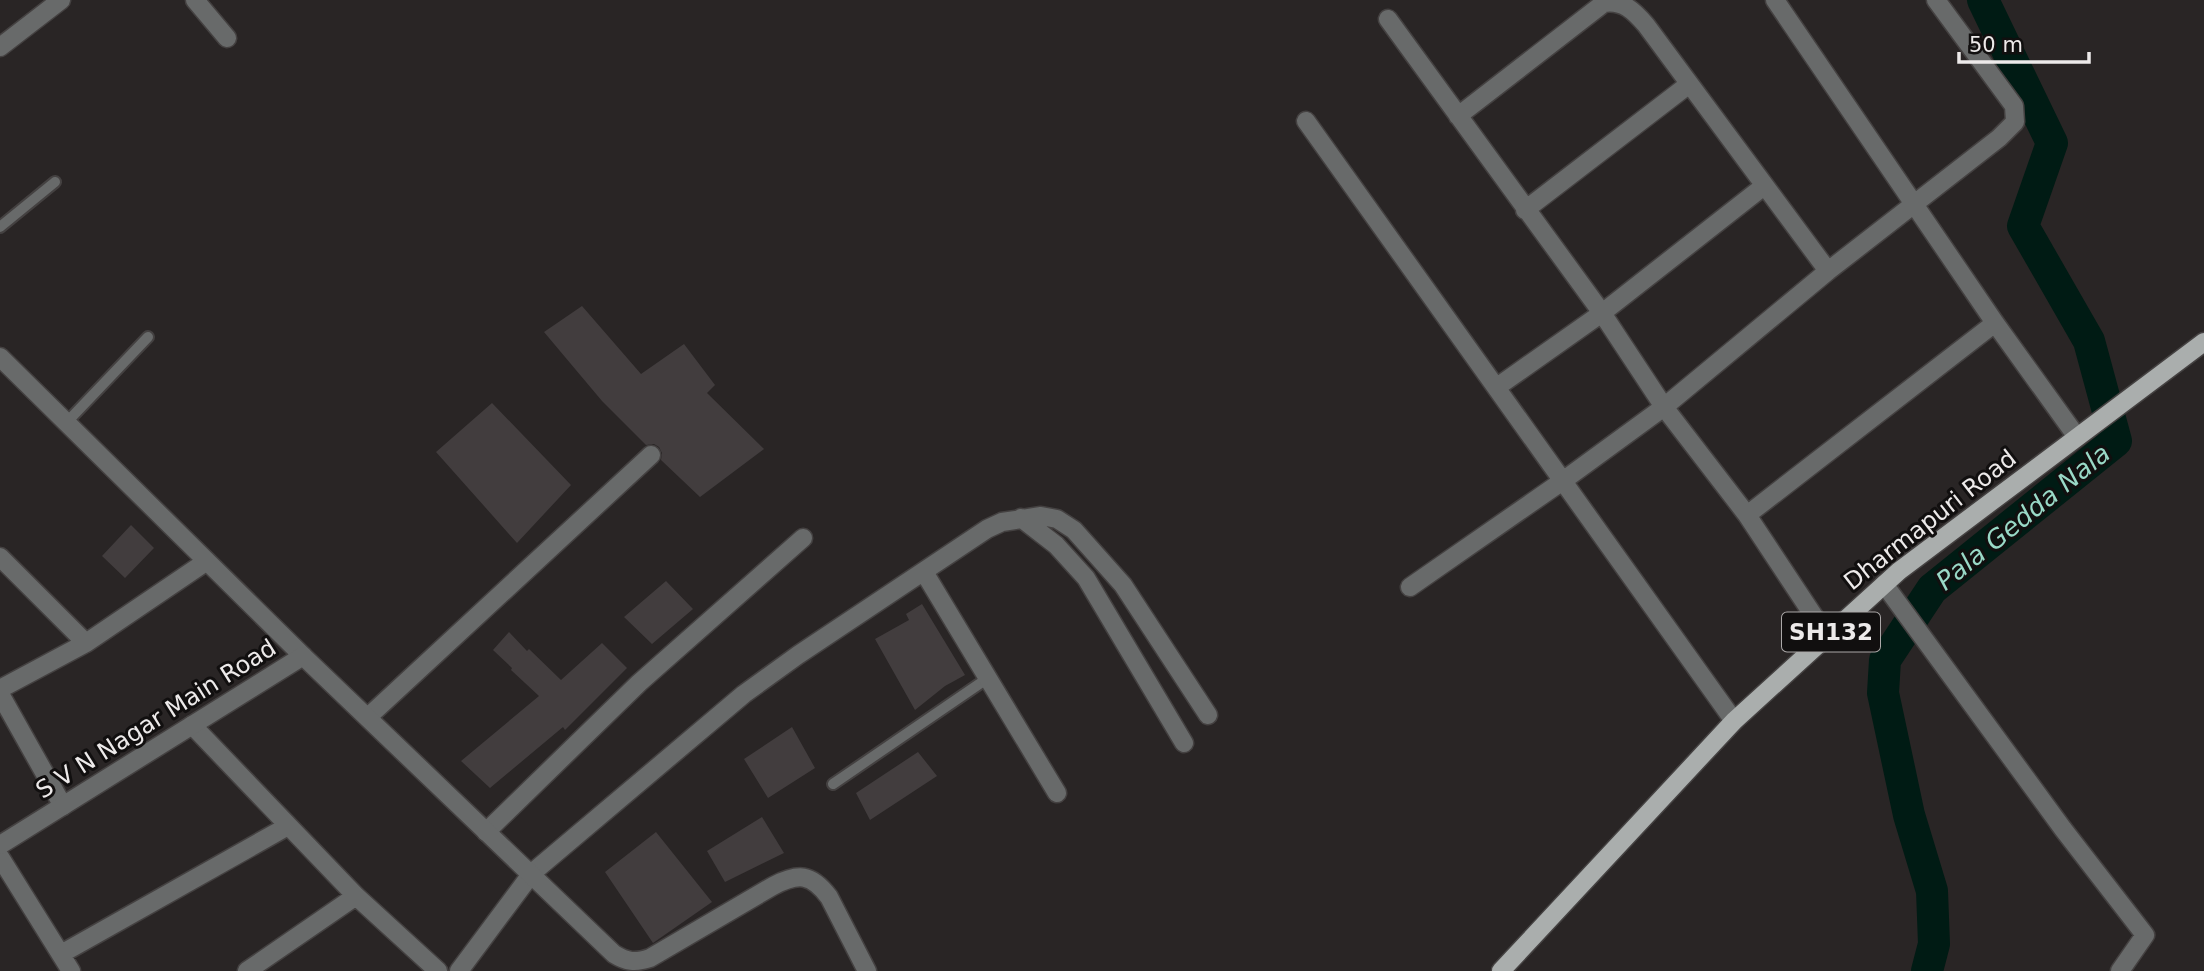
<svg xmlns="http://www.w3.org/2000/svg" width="2204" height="971" viewBox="0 0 2204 971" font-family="'DejaVu Sans',sans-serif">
  <rect width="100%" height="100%" fill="#292525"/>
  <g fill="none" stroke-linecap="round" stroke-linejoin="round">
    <path stroke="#001b14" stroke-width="32" d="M1927 971 1934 944 1932 891 1909 815 1883 693 1885 660 1932 589 2116 441 2089 341 2023 226 2052 143 1983 0"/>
  </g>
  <path fill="#423d3e" d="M582 306 641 374 684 344 715 385 707 393 764 449 700 497 661 460 662 453 659 447 654 444 646 445 602 401 544 332Z
    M492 403 571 485 517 543 436 452Z
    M131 525 154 548 125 578 102 556Z
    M666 581 693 609 652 644 624 617Z
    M922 604 965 675 945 686 915 710 875 639 909 620 906 614Z
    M509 632 527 651 529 649 561 680 602 643 627 668 565 730 563 727 490 788 461 761 539 696 511 670 512 668 493 650Z
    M792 727 815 768 768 798 744 759Z
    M918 752 937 776 870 820 856 793Z
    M762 817 784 853 725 882 707 851Z
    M656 832 712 902 653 943 605 872Z"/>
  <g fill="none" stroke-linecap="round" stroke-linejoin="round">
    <defs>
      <path id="service" d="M0 227 55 182
        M67 422 148 337
        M833 784 988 678"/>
      <path id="minor" d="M195 0 227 38
        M1775 0 1995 323 2077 437
        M1388 19 1602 313 1664 407 1747 515 1827 636
        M0 47 61 0
        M1458 116 1604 3C1623 0 1634 11 1646 25L1828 271
        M1306 121 1734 721
        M1525 210 1688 85
        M0 357 303 656
        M1497 387 1602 313 1764 186
        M1747 515 1995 323
        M1021 518 1056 545 1086 578 1184 743
        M0 557 86 643
        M924 572 1057 793
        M1884 584 2063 829 2145 935 2120 971
        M1410 587 1564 480 1664 407 1828 271 1999 138 2015 122 2014 106 1936 0
        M0 689 86 643 207 561
        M0 694 63 806
        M368 717 651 455
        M192 725 356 896 438 971
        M486 832 639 683 803 538
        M0 857 71 971
        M61 954 288 826
        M247 971 356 896
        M459 971 532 873 744 694 798 655 987 529 1002 522 1041 516 1057 519 1074 530 1123 585 1208 715"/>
      <path id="tertiary" d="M0 845 303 656 614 954C627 962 635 963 650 958L773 886C798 873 811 873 829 897L867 971"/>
      <path id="primary" d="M1501 971 1734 721 1899 571 2204 342"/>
    </defs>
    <use href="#service" stroke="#444141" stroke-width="14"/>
    <use href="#minor" stroke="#444141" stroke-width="21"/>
    <use href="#tertiary" stroke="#444141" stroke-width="21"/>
    <use href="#primary" stroke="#444141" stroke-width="21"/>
    <use href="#service" stroke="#686a6a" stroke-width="10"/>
    <use href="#minor" stroke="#686a6a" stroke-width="18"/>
    <use href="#tertiary" stroke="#686a6a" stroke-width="18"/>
    <use href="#primary" stroke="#aaaead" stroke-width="18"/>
  </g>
  <g text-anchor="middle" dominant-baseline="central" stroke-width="6" stroke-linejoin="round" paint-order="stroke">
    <rect fill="#110f0f" stroke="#aba8a8" stroke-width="2" x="1782" y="612.5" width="98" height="39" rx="5"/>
    <g font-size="23" font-weight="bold" fill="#edeaea">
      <text x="1831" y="632">SH132</text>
    </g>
    <g font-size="24" fill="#edeaea" stroke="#110f0f">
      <text transform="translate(1930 520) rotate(-38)">Dharmapuri Road</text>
      <text transform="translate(156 719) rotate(-32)">S V N Nagar Main Road</text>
    </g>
    <g font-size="26" font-style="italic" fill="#99d9c7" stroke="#110f0f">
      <text transform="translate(2023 517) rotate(-39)">Pala Gedda Nala</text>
    </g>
  </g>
  <path d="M1959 52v10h130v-10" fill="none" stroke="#edeaea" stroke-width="3.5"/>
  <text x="1969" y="52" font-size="21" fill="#edeaea" stroke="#110f0f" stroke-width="5" paint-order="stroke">50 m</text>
</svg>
